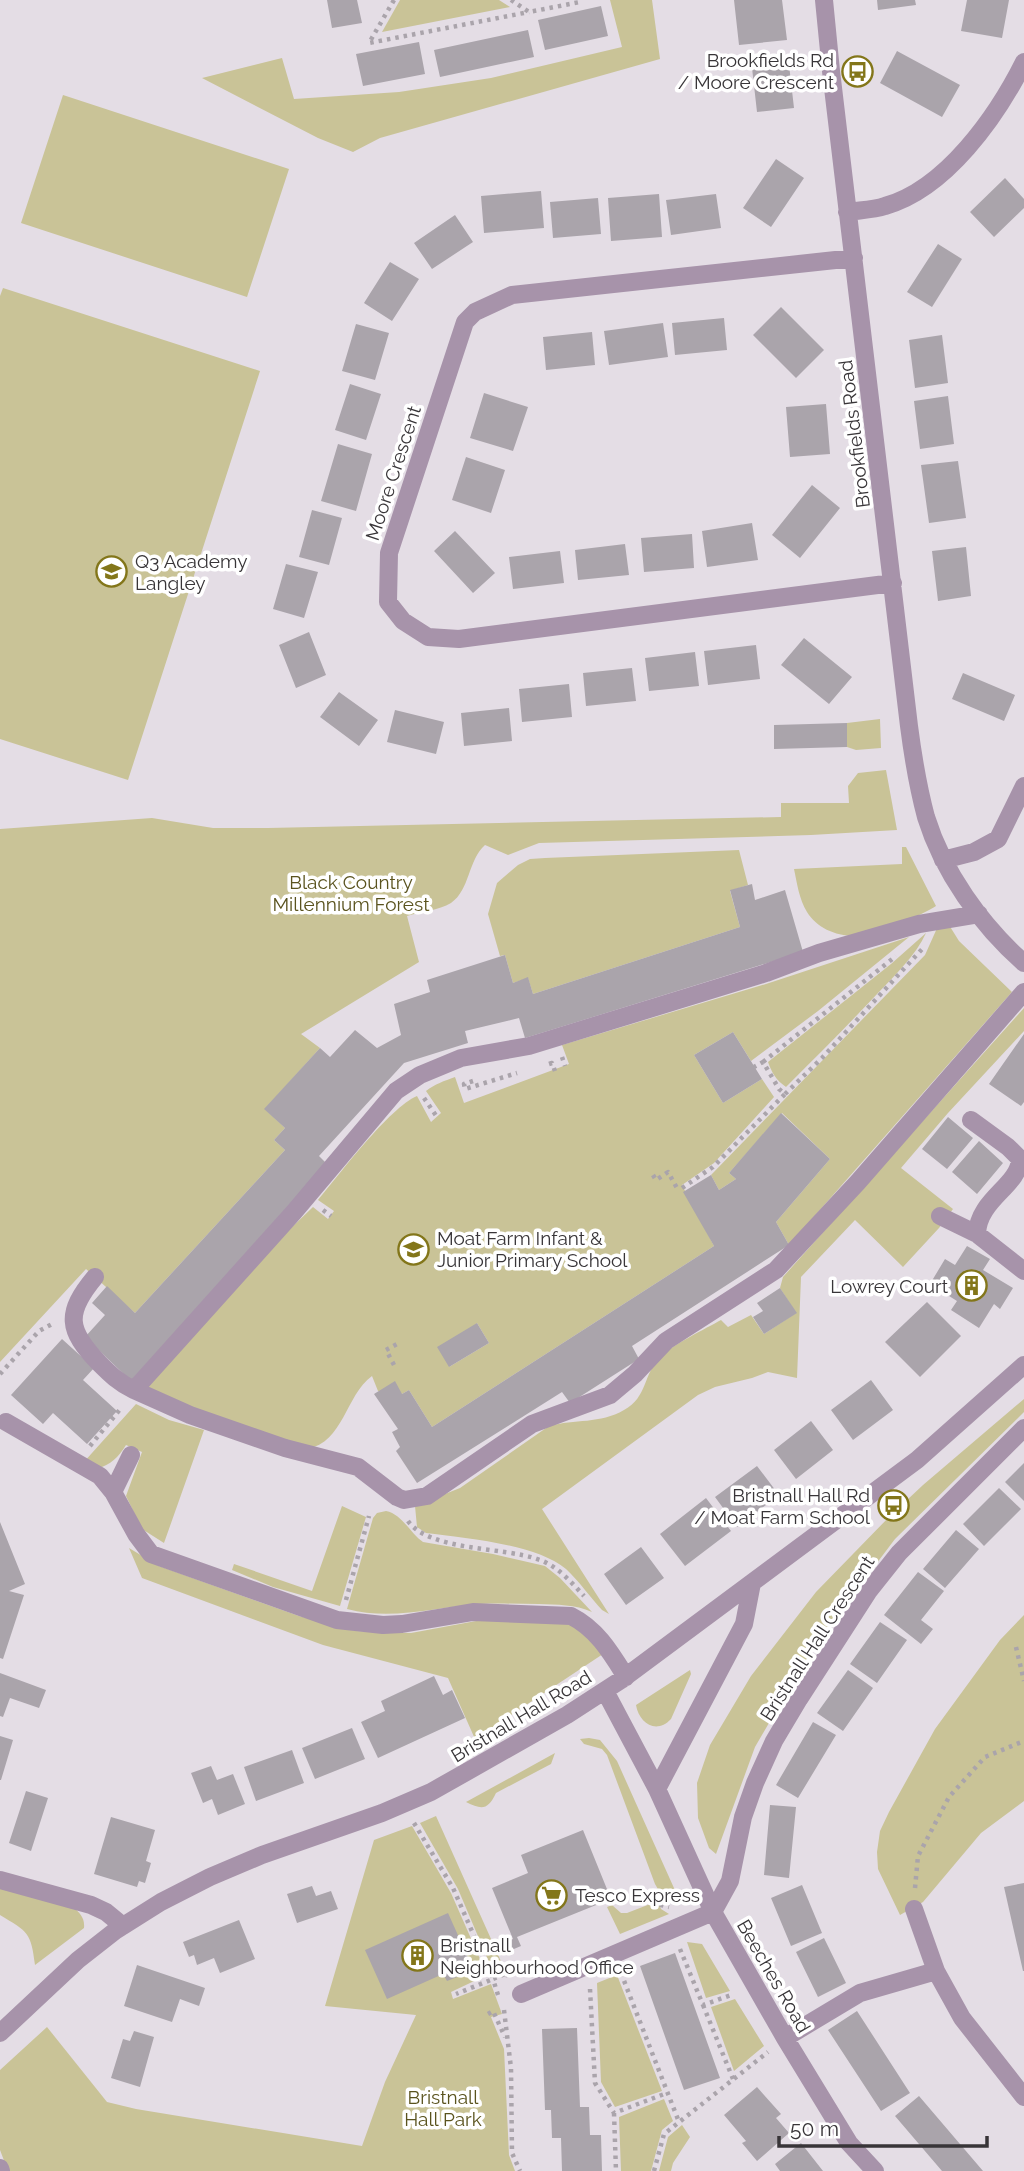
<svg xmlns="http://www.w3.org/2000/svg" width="1024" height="2171" viewBox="0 0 1024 2171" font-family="Raleway,sans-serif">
  <rect width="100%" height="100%" fill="#e4dde5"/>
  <path fill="#c9c397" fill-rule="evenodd" d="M400 0H499L510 7 382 32Z
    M610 0H652L660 59 380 138 353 152 318 138 202 78 282 58 294 99 399 92 491 78 622 47Z
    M63 95 289 169 247 297 21 223Z
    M3 288 260 371 128 780 0 739V296Z
    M880 719 881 748 856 750 847 747V723Z
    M886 770 897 830 811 835 539 843 508 855 485 845C468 860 470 890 451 903 439 910 420 912 407 916L419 962 301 1034 320 1048 265 1109 285 1128 274 1140 285 1150 135 1313 86 1269 0 1362V829L152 818 213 828H268L781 817V803H849L848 786 858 773Z
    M902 847H906L936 906C923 915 869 937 854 936 835 936 816 927 807 912 799 899 797 883 794 869L902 864Z
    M739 850 748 885 730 891 740 927 533 994 528 978 513 983 505 955 500 956 488 914 497 883 518 865 530 859 545 858Z
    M949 925 959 941 1012 992 789 1245 776 1222 830 1159 782 1113 729 1173 736 1179 719 1190 711 1175 925 955 938 926Z
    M926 933C916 955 895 975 878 993 848 1025 817 1056 786 1087 776 1080 772 1073 768 1062L891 964Z
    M909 937 818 1011 751 1061 733 1032 694 1055 723 1103 762 1079 774 1097 714 1163 682 1185 714 1246 432 1427 409 1390 402 1394 378 1391 372 1376C345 1396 344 1442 307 1449L143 1389 265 1253 313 1207 328 1219 334 1211 318 1200C340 1174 389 1108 417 1096L431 1122 441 1113 426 1091C435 1084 444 1081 455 1077L464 1103 569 1064 562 1045 766 984ZM477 1323 489 1343 449 1367Z
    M1024 1008V1031L948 1113 901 1168 953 1209 939 1228 903 1267 855 1220 801 1277 797 1378 768 1372 752 1378 715 1387 698 1395 542 1509 609 1614 602 1610C590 1597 579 1581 566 1569 536 1544 465 1538 426 1533L417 1527 415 1506 460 1488 549 1426C575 1419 600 1424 624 1410 648 1397 643 1374 660 1357 670 1346 707 1328 721 1320L728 1327 751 1315 764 1334 796 1313 780 1288 783 1277Z
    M1024 1399V1412L895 1539 827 1629 801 1668 755 1747 716 1854 709 1848 698 1818 697 1783 710 1745 751 1676 816 1592 889 1517 923 1485Z
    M136 1404 169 1420 204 1430 164 1543 142 1529 126 1496 142 1452 126 1445C118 1458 111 1464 97 1469L83 1463Z
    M342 1506 366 1517 340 1606 273 1587 232 1570 234 1564 312 1591Z
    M386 1511C402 1514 410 1533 423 1542L493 1554 545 1566 560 1578 592 1612C575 1604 557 1605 539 1604 519 1604 500 1603 480 1604 435 1607 392 1621 347 1609L373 1518 377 1513Z
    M129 1548 159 1566 299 1616 356 1631 411 1633 487 1619 572 1624 580 1628 603 1654 475 1739 448 1678 323 1645 142 1578Z
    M1024 1615V1801L981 1833 923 1902 900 1915 878 1869 877 1852 880 1831 889 1812 935 1729 1000 1640Z
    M690 1670 691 1674 671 1719C656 1735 639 1723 636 1705Z
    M589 1738 600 1740 617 1761 678 1897 666 1903 655 1884 607 1755 602 1749 584 1744 580 1739Z
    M555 1753 551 1764 496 1793C488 1810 482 1810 466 1802Z
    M436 1816 504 1968 494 1974 458 1889 420 1823Z
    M412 1826 451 1893 487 1975 451 1992 453 1999 491 1984 502 2014 491 2017 504 2049 509 2155 515 2171H8L0 2150V2070L47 2027 107 2102 136 2109 362 2146 385 2082 416 2015 325 2006 374 1840Z
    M0 1888 73 1907C80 1913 85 1918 84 1928L35 1965C31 1932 28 1932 0 1915Z
    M658 1901 661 1909 669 1914 620 1934 607 1907 612 1905 621 1913H627Z
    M687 1942 702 1944 730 1991 706 1998Z
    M617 1975 662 2091 615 2107 601 2082 597 1983Z
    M735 1999 764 2046 734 2071 711 2007Z
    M664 2099 673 2121 662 2130 651 2171H621L619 2117Z
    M682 2125 690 2137 673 2163 671 2171H659L668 2137Z"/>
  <path fill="#aaa4ab" d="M327 0H357L362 23 332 28Z
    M734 0H782L787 40 739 45Z
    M877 0H915L916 5 878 10Z
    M967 0H1009L1002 38 961 31Z
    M601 6 608 36 545 50 538 20Z
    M528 30 534 57 440 77 434 50Z
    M419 42 425 74 363 86 356 54Z
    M897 51 960 85 942 117 880 83Z
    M788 56 794 108 757 112 751 59Z
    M776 159 804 178 771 227 743 208Z
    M1005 178 1024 199V208L994 237 970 212Z
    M541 191 544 228 484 233 481 196Z
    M659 194 662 237 611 241 608 198Z
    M716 194 721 228 671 235 666 200Z
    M598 198 601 234 553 238 550 202Z
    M455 215 473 242 432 269 414 243Z
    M938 244 962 259 932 307 907 292Z
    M390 262 419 279 392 321 364 303Z
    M781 307 824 350 796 378 753 335Z
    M724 318 727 350 675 355 672 323Z
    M663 323 668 357 609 365 604 331Z
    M356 324 389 333 375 380 342 371Z
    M592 332 595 365 546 370 543 337Z
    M942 335 948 383 915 388 909 340Z
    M350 384 381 394 366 440 335 430Z
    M484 393 528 407 513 451 470 438Z
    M948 396 954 444 920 449 914 401Z
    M826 404 830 454 790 457 786 407Z
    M338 444 372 454 356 511 321 501Z
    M466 457 505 470 491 513 452 500Z
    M958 461 966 518 929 523 921 465Z
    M812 485 840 508 800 558 772 535Z
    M312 510 342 518 329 565 299 557Z
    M752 523 758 560 707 567 702 531Z
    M455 531 495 573 473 593 434 551Z
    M692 534 694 568 644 572 641 538Z
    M625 544 629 575 578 580 575 550Z
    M966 547 971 596 938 601 932 551Z
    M560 551 564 583 513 589 509 557Z
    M286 564 318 572 304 618 273 609Z
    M309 632 326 675 296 688 279 645Z
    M804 638 852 677 829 704 781 665Z
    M756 645 760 679 708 685 704 651Z
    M695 652 699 686 649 691 645 658Z
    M632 668 636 701 586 706 583 673Z
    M963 673 1015 695 1004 721 952 699Z
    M569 684 572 717 522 722 519 689Z
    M339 692 378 720 359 746 320 717Z
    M509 708 512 741 464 746 461 713Z
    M395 710 444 722 436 754 387 742Z
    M847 723V747L774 749V725Z
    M752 884 755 900 785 890 803 952 525 1038 519 1018 465 1031 468 1043 404 1063 319 1156 327 1164 131 1381 85 1337 105 1315 92 1303 107 1286 135 1313 285 1150 274 1140 285 1128 264 1109 320 1048 330 1057 355 1030 377 1048 401 1035 394 1004 430 992 427 980 505 955 513 983 528 977 533 994 740 927 730 890Z
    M733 1032 762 1079 723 1103 694 1055Z
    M1024 1034V1102L1021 1106 989 1084Z
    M781 1113 830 1159 776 1222 789 1245 632 1346 639 1359 570 1403 562 1392 417 1483 396 1451 400 1447 392 1432 398 1429 374 1394 395 1381 402 1394 409 1390 432 1427 714 1246 683 1192 711 1175 719 1190 736 1179 729 1173Z
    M948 1117 973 1138 947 1169 922 1149Z
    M979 1141 1003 1163 977 1194 952 1172Z
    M967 1246 990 1259 983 1270 1013 1288 1000 1309 994 1304 979 1328 951 1310 957 1301 930 1284 945 1259 955 1265Z
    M780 1288 797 1313 764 1334 753 1317 763 1311 757 1303Z
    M927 1302 961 1336 920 1377 885 1342Z
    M477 1323 489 1343 449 1367 437 1347Z
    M62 1339 94 1368 83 1380 117 1411 87 1444 53 1413 43 1424 11 1395Z
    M871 1380 893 1410 853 1440 831 1410Z
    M811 1421 833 1450 796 1479 774 1450Z
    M1024 1463V1501L1005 1482Z
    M757 1466 779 1495 737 1527 715 1497Z
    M999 1488 1021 1509 984 1546 963 1524Z
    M706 1498 731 1531 685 1566 660 1534Z
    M0 1522 25 1584 9 1591 24 1595 3 1659 0 1658Z
    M956 1530 979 1549 945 1588 923 1569Z
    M641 1547 664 1578 626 1605 604 1574Z
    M918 1572 944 1591 921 1620 933 1629 921 1644 884 1615Z
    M880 1622 907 1640 877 1683 850 1664Z
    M848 1670 873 1688 843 1731 817 1713Z
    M0 1673 46 1690 39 1708 10 1698 3 1717 0 1716Z
    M434 1676 443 1695 452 1690 465 1718 378 1758 361 1722 385 1711 381 1701Z
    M813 1722 836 1735 798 1798 776 1785Z
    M352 1728 365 1759 315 1779 302 1748Z
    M0 1736 13 1740 1 1780H0Z
    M292 1750 304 1783 256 1801 244 1767Z
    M211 1766 217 1780 233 1774 245 1804 218 1815 212 1799 203 1803 191 1773Z
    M26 1791 48 1798 31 1851 9 1843Z
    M770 1805 796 1807 789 1878 764 1875Z
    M111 1817 155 1830 146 1861 151 1863 145 1883 139 1881 137 1887 94 1874Z
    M583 1830 611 1899 517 1937 521 1946 502 1954 498 1945 513 1939 492 1888 528 1873 521 1855Z
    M1024 1883V1971H1023L1004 1887Z
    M802 1885 822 1933 791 1946 771 1898Z
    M312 1886 316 1896 331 1891 338 1909 297 1923 287 1894Z
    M448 1913 470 1962 461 1966 465 1974 447 1981 443 1974 387 1999 365 1950Z
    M239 1920 255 1959 220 1973 214 1958 197 1965 194 1955 189 1957 183 1942Z
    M824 1938 846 1983 818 1997 796 1952Z
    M675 1953 720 2078 684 2090 640 1966Z
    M137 1965 205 1988 199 2006 180 1999 172 2022 124 2006Z
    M857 2011 910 2093 881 2111 828 2030Z
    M577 2028 580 2107H589L590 2135H601L602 2171H562L561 2138H552L551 2110H545L542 2029Z
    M134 2031 154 2037 140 2087 111 2078 123 2039 130 2041Z
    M757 2087 781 2114 776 2118 789 2133 757 2161 742 2143 746 2141 724 2115Z
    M919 2096 983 2171H942L895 2116Z
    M801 2143 823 2171H780L775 2164Z"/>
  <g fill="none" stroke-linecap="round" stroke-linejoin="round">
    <path stroke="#aaa4ab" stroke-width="4.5" stroke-dasharray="3.5 5" stroke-linecap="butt" d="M394 0 369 43 529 12
      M511 0 529 12 580 2V0
      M562 1057 565 1066
      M763 1062 896 956
      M549 1064 552 1063 555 1071
      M473 1081 464 1084 465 1089 517 1073
      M785 1094 822 1058 924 947
      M424 1098 437 1117
      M653 1175 656 1180 668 1172 677 1188
      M682 1188 713 1167 785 1094 779 1089 763 1062 754 1067
      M323 1210 331 1216
      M394 1365 386 1350 397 1344 396 1340
      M0 1374 39 1331 54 1323
      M90 1446 122 1407
      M408 1521C429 1551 504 1547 537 1559 557 1565 571 1582 584 1596
      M346 1600 369 1516
      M1016 1647 1024 1681
      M414 1823 453 1888 493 1979 456 1994
      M915 1888 918 1856 949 1797 985 1757 1024 1741
      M658 1896 661 1905 669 1907
      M680 1949 703 2005 734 1994
      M621 1973 679 2122
      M590 1989 595 2083 614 2113 667 2093
      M498 1995 493 1979 507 1973 508 1977
      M703 2005 733 2079
      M504 2010 511 2068 512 2153 520 2171
      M488 2014 493 2011 505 2037
      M614 2113 616 2171
      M654 2171 664 2134 768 2052"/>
    <path stroke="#a793aa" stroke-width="18" d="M824 0 831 71 909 726C913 757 918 787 926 817 943 872 981 925 1024 963
      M847 212C860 210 873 210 885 206 946 189 997 116 1024 62
      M854 258 512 295 475 312 465 322 389 553 388 602 403 621 428 637 459 639 893 583
      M943 860 974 852 998 839 1024 786
      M971 1120 1008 1147 1020 1159C1019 1186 978 1199 977 1234L1024 1271
      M940 1216 977 1234
      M95 1277C65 1313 67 1330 99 1363 110 1374 119 1383 134 1390L294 1212 396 1091 420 1075 461 1058 529 1046 766 973 819 953 919 924 979 914
      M134 1390 190 1415 285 1448 358 1467 397 1497 404 1500 427 1496 532 1424 610 1395 635 1374 666 1341 776 1270 858 1182 1024 992
      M6 1422 100 1476 113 1492 136 1534 151 1554 337 1620 383 1625 402 1624 473 1612 571 1616C597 1629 611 1653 626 1677
      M113 1492 131 1455
      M605 1691 657 1789 713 1912 785 2038 849 2143 875 2171
      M657 1789 744 1624 752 1583
      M0 1880 91 1905 106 1912 123 1926
      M914 1909 936 1971 962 2018 1024 2097
      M521 1994 713 1912 730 1881 743 1817 755 1783 774 1741 799 1699 868 1592 899 1553 1024 1428
      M0 2033 78 1960 115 1931 161 1902 210 1877 262 1855 382 1813 431 1792 567 1715 621 1680 917 1460 1024 1365
      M785 2038 860 1993 936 1971
      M0 2168 1 2171"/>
  </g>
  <defs>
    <symbol id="bus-ring" viewBox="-11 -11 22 22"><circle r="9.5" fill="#fff" stroke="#83761a" stroke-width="1.5"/><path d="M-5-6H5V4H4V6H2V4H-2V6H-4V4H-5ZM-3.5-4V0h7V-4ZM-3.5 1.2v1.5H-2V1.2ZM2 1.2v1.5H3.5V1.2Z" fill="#83761a"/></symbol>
    <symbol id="school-ring" viewBox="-11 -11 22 22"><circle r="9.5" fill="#fff" stroke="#83761a" stroke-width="1.5"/><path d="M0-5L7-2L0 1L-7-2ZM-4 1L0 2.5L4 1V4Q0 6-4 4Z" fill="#83761a"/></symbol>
    <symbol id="building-ring" viewBox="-11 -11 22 22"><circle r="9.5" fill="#fff" stroke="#83761a" stroke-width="1.5"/><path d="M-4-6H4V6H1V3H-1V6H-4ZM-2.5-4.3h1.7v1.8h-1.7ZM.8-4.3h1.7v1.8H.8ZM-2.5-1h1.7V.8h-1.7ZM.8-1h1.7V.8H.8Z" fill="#83761a"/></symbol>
    <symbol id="supermarket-ring" viewBox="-11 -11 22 22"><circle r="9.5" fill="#fff" stroke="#83761a" stroke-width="1.5"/><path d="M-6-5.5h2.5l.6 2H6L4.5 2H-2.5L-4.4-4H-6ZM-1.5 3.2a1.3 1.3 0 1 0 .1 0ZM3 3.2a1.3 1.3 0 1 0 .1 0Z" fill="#83761a"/></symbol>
  </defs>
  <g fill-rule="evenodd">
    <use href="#bus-ring" x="840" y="54" width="35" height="35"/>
    <use href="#school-ring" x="94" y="554" width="35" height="35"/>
    <use href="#school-ring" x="396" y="1232" width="35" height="35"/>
    <use href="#building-ring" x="954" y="1268" width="35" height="35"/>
    <use href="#bus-ring" x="876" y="1488" width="35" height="35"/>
    <use href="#supermarket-ring" x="534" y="1878" width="35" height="35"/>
    <use href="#building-ring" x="400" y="1938" width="35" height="35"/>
  </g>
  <g text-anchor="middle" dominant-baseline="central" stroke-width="7" stroke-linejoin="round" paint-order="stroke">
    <g font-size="19" fill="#383538" stroke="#fff" text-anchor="start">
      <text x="834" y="60" text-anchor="end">Brookfields Rd<tspan x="834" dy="22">/ Moore Crescent</tspan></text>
      <text x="135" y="561">Q3 Academy<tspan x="135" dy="22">Langley</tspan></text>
      <text x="437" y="1238">Moat Farm Infant &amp;<tspan x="437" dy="22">Junior Primary School</tspan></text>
      <text x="948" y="1286" text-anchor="end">Lowrey Court</text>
      <text x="870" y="1495" text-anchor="end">Bristnall Hall Rd<tspan x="870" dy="22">/ Moat Farm School</tspan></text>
      <text x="575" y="1895">Tesco Express</text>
      <text x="440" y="1945">Bristnall<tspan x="440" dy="22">Neighbourhood Office</tspan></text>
    </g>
    <g font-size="19" fill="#383538" stroke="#fff">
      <text transform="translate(854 434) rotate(-97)">Brookfields Road</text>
      <text transform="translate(393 473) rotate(-72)">Moore Crescent</text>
      <text transform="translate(817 1638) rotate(-57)">Bristnall Hall Crescent</text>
      <text transform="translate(521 1716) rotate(-31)">Bristnall Hall Road</text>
      <text transform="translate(774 1976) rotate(60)">Beeches Road</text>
    </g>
    <g font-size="19" fill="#5a531e" stroke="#fff">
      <text x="351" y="882">Black Country<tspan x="351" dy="22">Millennium Forest</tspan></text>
      <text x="443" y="2097">Bristnall<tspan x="443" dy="22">Hall Park</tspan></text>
    </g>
  </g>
  <path d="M779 2136v10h208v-10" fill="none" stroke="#383538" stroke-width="3.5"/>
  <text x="790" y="2136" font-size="21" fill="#383538" stroke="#ffffff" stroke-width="5" paint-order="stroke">50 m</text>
</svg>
